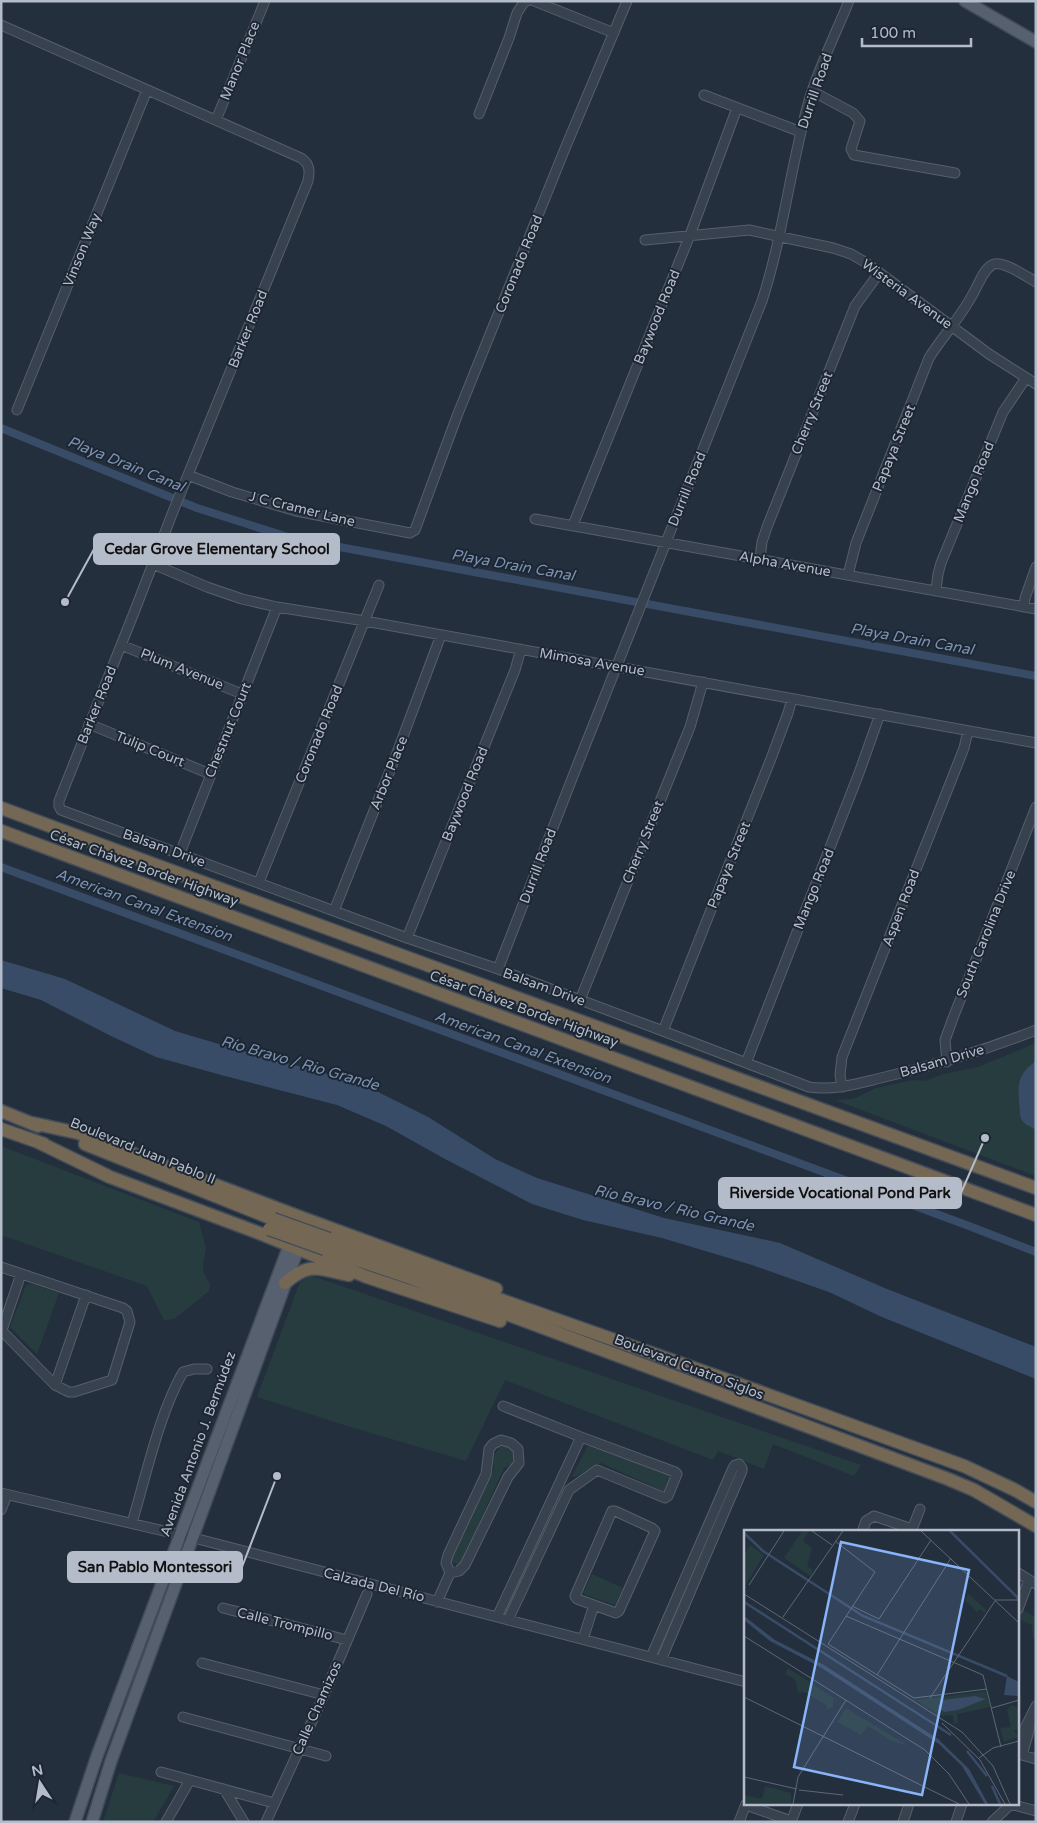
<svg xmlns="http://www.w3.org/2000/svg" width="1037" height="1823" viewBox="0 0 1037 1823" font-family="'Varela Round',sans-serif">
  <rect width="100%" height="100%" fill="#242f3e"/>
  <path fill="#263c3f" d="M1036 1043V1176L835 1100 853 1099 876 1088 913 1080 925 1081 943 1074 978 1067Z
    M1 1146 199 1222 206 1248 203 1265 204 1273 210 1285 209 1291 174 1319 164 1320 147 1286 1 1235Z
    M310 1275 861 1465 854 1476 773 1444 764 1469 718 1451 713 1460 505 1380 466 1461 344 1425 257 1397 300 1282Z
    M32 1284 59 1293 37 1354 10 1327 26 1285Z
    M592 1445 669 1475 671 1478 667 1490 663 1491 601 1463 575 1477 572 1476 587 1447Z
    M507 1446 513 1449 517 1458 511 1465 504 1468 461 1563 458 1565 452 1562V1558L494 1468 492 1457 500 1447Z
    M592 1574 623 1588 615 1605 583 1594Z
    M1021 1609 1036 1617V1639L1033 1638 1032 1625 1018 1619Z
    M119 1773 174 1786 153 1822H103Z"/>
  <path fill="#394c67" d="M1 960 65 979 175 1031 239 1050 328 1074 376 1091 428 1117 495 1159 537 1178 664 1218 780 1243 887 1289 1036 1347V1379L882 1317 829 1292 752 1265 662 1238 583 1220 532 1204 445 1159 386 1126 337 1105 225 1076 156 1057 111 1036 41 1000 1 988Z
    M1036 1061V1130C1028 1125 1022 1124 1020 1115 1019 1090 1013 1077 1036 1061Z"/>
  <g fill="none" stroke-linecap="round" stroke-linejoin="round">
    <path stroke="#394c67" stroke-width="8" d="M1 428 197 508 291 538 1036 676
      M1 867 969 1226 1036 1252"/>
    <defs>
      <path id="minor" d="M534 1 614 33
        M1 25 301 158C310 164 310 171 308 181L174 509 135 610 59 801V806L61 810 407 938 498 969 663 1031 809 1087C835 1091 859 1083 885 1077 936 1065 986 1050 1036 1030
        M812 91 853 113 860 121 851 149 854 155 955 173
        M704 95 801 132
        M479 114 509 38 517 13 524 2 527 1
        M216 120 265 1
        M645 240 749 230 833 248 851 254 865 262 989 354 1036 384
        M17 410 147 90
        M188 475 232 492 296 511 410 533 415 530 457 416 564 151 627 1
        M535 519 1036 609
        M573 525 690 235 737 108
        M760 559 762 542 767 527 855 306 879 273
        M153 564 207 587 242 599 277 607 365 621 1036 743
        M848 575 856 543 929 358C944 334 964 314 976 288 980 281 985 267 994 264 1004 261 1027 277 1036 282
        M936 591 938 574 941 563 1003 412 1026 378
        M1024 607 1025 598 1036 567
        M121 645 242 694
        M89 724 210 774
        M180 853 277 607
        M259 882 379 585
        M334 911 395 758 441 635
        M407 938 515 670 521 649
        M498 969 575 771 762 301C783 236 790 169 808 104 817 71 836 33 849 1
        M580 1000 690 727 703 682
        M663 1031 772 756 788 713 792 699
        M947 1062 945 1040 953 1018 1036 807
        M746 1063 859 773 880 714
        M842 1087 840 1075 842 1057 964 748 968 731
        M1 1267 123 1308 127 1311 130 1322 112 1380 74 1392H69L55 1385 2 1331
        M1 1333 21 1274
        M55 1385 86 1295
        M503 1406 581 1437 675 1472 677 1474 668 1496 665 1498 597 1470 569 1490 508 1620
        M1 1493 194 1538 746 1682
        M1 1510 7 1495
        M612 1511H615L652 1528 655 1531 619 1611 616 1613 577 1599 575 1596Z
        M132 1523C146 1476 159 1414 183 1372L194 1369H207
        M862 1532 866 1521 874 1516 912 1529
        M911 1532 920 1509
        M1018 1573 1036 1584
        M437 1602 450 1573 446 1563 448 1555 486 1474 489 1449 493 1444 501 1440 511 1443 518 1449 519 1463 508 1477 465 1565 459 1571 450 1573
        M223 1608 347 1640
        M1018 1609 1029 1580
        M497 1617 581 1437
        M583 1639 594 1605
        M651 1657 733 1468 735 1465 739 1464 742 1468V1471L661 1660
        M202 1663 324 1695
        M183 1717 326 1756
        M1018 1742 1036 1706
        M1018 1754 1036 1759
        M1022 1755 1029 1731 1031 1717
        M161 1772 274 1803
        M224 1789 244 1822
        M1010 1804 1036 1811
        M746 1805 791 1821
        M166 1822 190 1780
        M266 1822 324 1695 367 1594
        M739 1822 746 1804
        M791 1822 798 1804
        M848 1822 855 1804
        M903 1822 909 1804
        M956 1822 962 1804
        M992 1822 1011 1804"/>
      <path id="major" d="M965 1 1036 42
        M75 1822 97 1756 292 1238
        M92 1822 111 1761 301 1241"/>
      <path id="highway" d="M1 808 351 937 1036 1188
        M1 831 1036 1215
        M1 1111 38 1126
        M32 1123 78 1133 300 1217 496 1289
        M1 1129 44 1144
        M36 1141 110 1177 259 1233 367 1277 500 1321
        M85 1144 273 1219
        M329 1239 719 1377 964 1466 1015 1490 1036 1502
        M325 1249 405 1276 948 1479 974 1490 1036 1526
        M285 1283C311 1261 318 1269 349 1275"/>
    </defs>
    <use href="#minor" stroke="#565f6c" stroke-width="11"/>
    <use href="#major" stroke="#414a57" stroke-width="14"/>
    <use href="#highway" stroke="#434c59" stroke-width="15"/>
    <use href="#minor" stroke="#38414e" stroke-width="9"/>
    <use href="#major" stroke="#56606e" stroke-width="11"/>
    <use href="#highway" stroke="#746855" stroke-width="12"/>
    <defs>
      <path id="highway-bridge" d="M273 1219 329 1239
        M269 1229 325 1249"/>
    </defs>
    <use href="#highway-bridge" stroke="#434c59" stroke-width="15" stroke-linecap="butt"/>
    <use href="#highway-bridge" stroke="#746855" stroke-width="12"/>
  </g>
  <g text-anchor="middle" dominant-baseline="central" stroke-width="4" stroke-linejoin="round" paint-order="stroke">
    <g font-size="14" fill="#b4bcc9" stroke="#1d2633">
      <text transform="translate(240 61) rotate(-68)">Manor Place</text>
      <text transform="translate(815 91) rotate(-71)">Durrill Road</text>
      <text transform="translate(82 250) rotate(-68)">Vinson Way</text>
      <text transform="translate(519 264) rotate(-68)">Coronado Road</text>
      <text transform="translate(907 294) rotate(36)">Wisteria Avenue</text>
      <text transform="translate(657 317) rotate(-68)">Baywood Road</text>
      <text transform="translate(248 329) rotate(-68)">Barker Road</text>
      <text transform="translate(812 413) rotate(-68)">Cherry Street</text>
      <text transform="translate(894 448) rotate(-68)">Papaya Street</text>
      <text transform="translate(974 482) rotate(-68)">Mango Road</text>
      <text transform="translate(687 489) rotate(-68)">Durrill Road</text>
      <text transform="translate(302 509) rotate(14)">J C Cramer Lane</text>
      <text transform="translate(785 564) rotate(10)">Alpha Avenue</text>
      <text transform="translate(592 662) rotate(10)">Mimosa Avenue</text>
      <text transform="translate(182 669) rotate(22)">Plum Avenue</text>
      <text transform="translate(97 705) rotate(-68)">Barker Road</text>
      <text transform="translate(228 730) rotate(-68)">Chestnut Court</text>
      <text transform="translate(319 734) rotate(-68)">Coronado Road</text>
      <text transform="translate(150 749) rotate(22)">Tulip Court</text>
      <text transform="translate(389 773) rotate(-68)">Arbor Place</text>
      <text transform="translate(465 794) rotate(-68)">Baywood Road</text>
      <text transform="translate(643 842) rotate(-68)">Cherry Street</text>
      <text transform="translate(164 848) rotate(20)">Balsam Drive</text>
      <text transform="translate(729 865) rotate(-68)">Papaya Street</text>
      <text transform="translate(538 866) rotate(-69)">Durrill Road</text>
      <text transform="translate(144 868) rotate(20)">César Chávez Border Highway</text>
      <text transform="translate(814 889) rotate(-68)">Mango Road</text>
      <text transform="translate(901 908) rotate(-69)">Aspen Road</text>
      <text transform="translate(986 934) rotate(-68)">South Carolina Drive</text>
      <text transform="translate(544 987) rotate(20)">Balsam Drive</text>
      <text transform="translate(524 1009) rotate(20)">César Chávez Border Highway</text>
      <text transform="translate(942 1061) rotate(-16)">Balsam Drive</text>
      <text transform="translate(143 1151) rotate(22)">Boulevard Juan Pablo II</text>
      <text transform="translate(689 1367) rotate(21)">Boulevard Cuatro Siglos</text>
      <text transform="translate(198 1444) rotate(-70)">Avenida Antonio J. Bermúdez</text>
      <text transform="translate(374 1585) rotate(14)">Calzada Del Río</text>
      <text transform="translate(285 1624) rotate(14)">Calle Trompillo</text>
      <text transform="translate(317 1708) rotate(-66)">Calle Chamizos</text>
    </g>
    <g font-size="15" font-style="italic" fill="#7c92b1" stroke="#1d2633">
      <text transform="translate(126 464) rotate(22)">Playa Drain Canal</text>
      <text transform="translate(513 565) rotate(10)">Playa Drain Canal</text>
      <text transform="translate(912 639) rotate(10)">Playa Drain Canal</text>
      <text transform="translate(144 905) rotate(20)">American Canal Extension</text>
      <text transform="translate(523 1047) rotate(20)">American Canal Extension</text>
      <text transform="translate(300 1063) rotate(16)">Río Bravo / Rio Grande</text>
      <text transform="translate(674 1208) rotate(13)">Río Bravo / Rio Grande</text>
    </g>
  </g>
  <g transform="translate(744 1530)">
    <rect width="275" height="275" fill="#242f3e"/>
    <path d="M58 1H65L59 11 68 18 63 36 69 40 66 46 40 28ZM6 15 20 25 0 57V25ZM225 64 242 80 241 83 235 79 233 82 221 70ZM44 138 90 168 89 177 83 180 82 175 60 162 54 163 51 149 41 144ZM242 161 246 177 213 184 214 193 210 194 209 185 196 186 172 170ZM267 175 273 177 275 182V199L270 200 274 207 260 212 256 198 267 197 263 180ZM102 178 165 216 147 211 124 196 117 205 93 192ZM21 256 47 263V274H0V265L18 269Z" fill="#263c3f"/>
    <path d="M0 86 31 110 80 135 194 209 225 239 244 274H241L218 236 195 214 76 137 26 111 0 90ZM263 146 275 152V166L260 165ZM231 166 242 169 214 180 200 182 194 177 198 170Z" fill="#394c67"/>
    <path fill="none" stroke="#394c67" stroke-width="2.5" d="M206 1 275 69M0 3 19 21 119 86 263 146M0 72 207 205M223 221 243 246M248 256 256 274"/>
    <path fill="none" stroke="#5e6776" stroke-width="1" d="M68 1 88 15M177 1 275 93M91 11 131 42 84 114 170 168 243 159M5 55 40 1M0 64 218 202 249 236 266 274M251 70H275M108 76 135 89 187 10M102 86 239 145 257 217M39 87 99 1M0 106 181 220 205 244 225 274M133 145 207 28M0 167 215 274M186 168 251 71M248 178 275 170M198 193 236 230 261 274M235 228 249 218 275 211M0 247 53 259M55 260 99 265M49 274 54 247 102 170"/>
    <path fill="#8ab4f8" fill-opacity="0.15" stroke="#8ab4f8" stroke-width="2.5" d="M97 12 225 40 178 265 50 237Z"/>
    <rect width="275" height="275" fill="none" stroke="#b4bcc9" stroke-width="2.5"/>
  </g>
  <path fill="none" stroke="#b4bcc9" stroke-width="2" d="M65 602L94 549M985 1138L961 1193M277 1476L242 1567"/>
  <g fill="#b4bcc9" stroke="#1d2633" stroke-width="2">
    <circle cx="65" cy="602" r="5"/>
    <circle cx="985" cy="1138" r="5"/>
    <circle cx="277" cy="1476" r="5"/>
  </g>
  <g fill="#b4bcc9" stroke="#b4bcc9" stroke-width="2">
    <rect x="94" y="534" width="245" height="30" rx="5"/>
    <rect x="719" y="1178" width="242" height="30" rx="5"/>
    <rect x="68" y="1552" width="174" height="30" rx="5"/>
  </g>
  <g font-size="15" text-anchor="middle" font-weight="bold" fill="#111">
    <text x="217" y="554">Cedar Grove Elementary School</text>
    <text x="840" y="1198">Riverside Vocational Pond Park</text>
    <text x="155" y="1572">San Pablo Montessori</text>
  </g>
  <rect width="1037" height="1823" fill="none" stroke="#b4bcc9" stroke-width="5"/>
  <g transform="translate(40 1783) rotate(348)" stroke="#1d2633" stroke-width="4" paint-order="stroke">
  <path d="M0-4L9 19L0 12L-9 19Z" fill="#b4bcc9"/>
  <text y="-8" font-size="14" font-weight="bold" text-anchor="middle" fill="#b4bcc9">N</text>
  </g>
  <path d="M862 38v8h109v-8" fill="none" stroke="#b4bcc9" stroke-width="2.5"/>
  <text x="870" y="38" font-size="15" fill="#b4bcc9" stroke="#1d2633" stroke-width="4" paint-order="stroke">100 m</text>
</svg>
